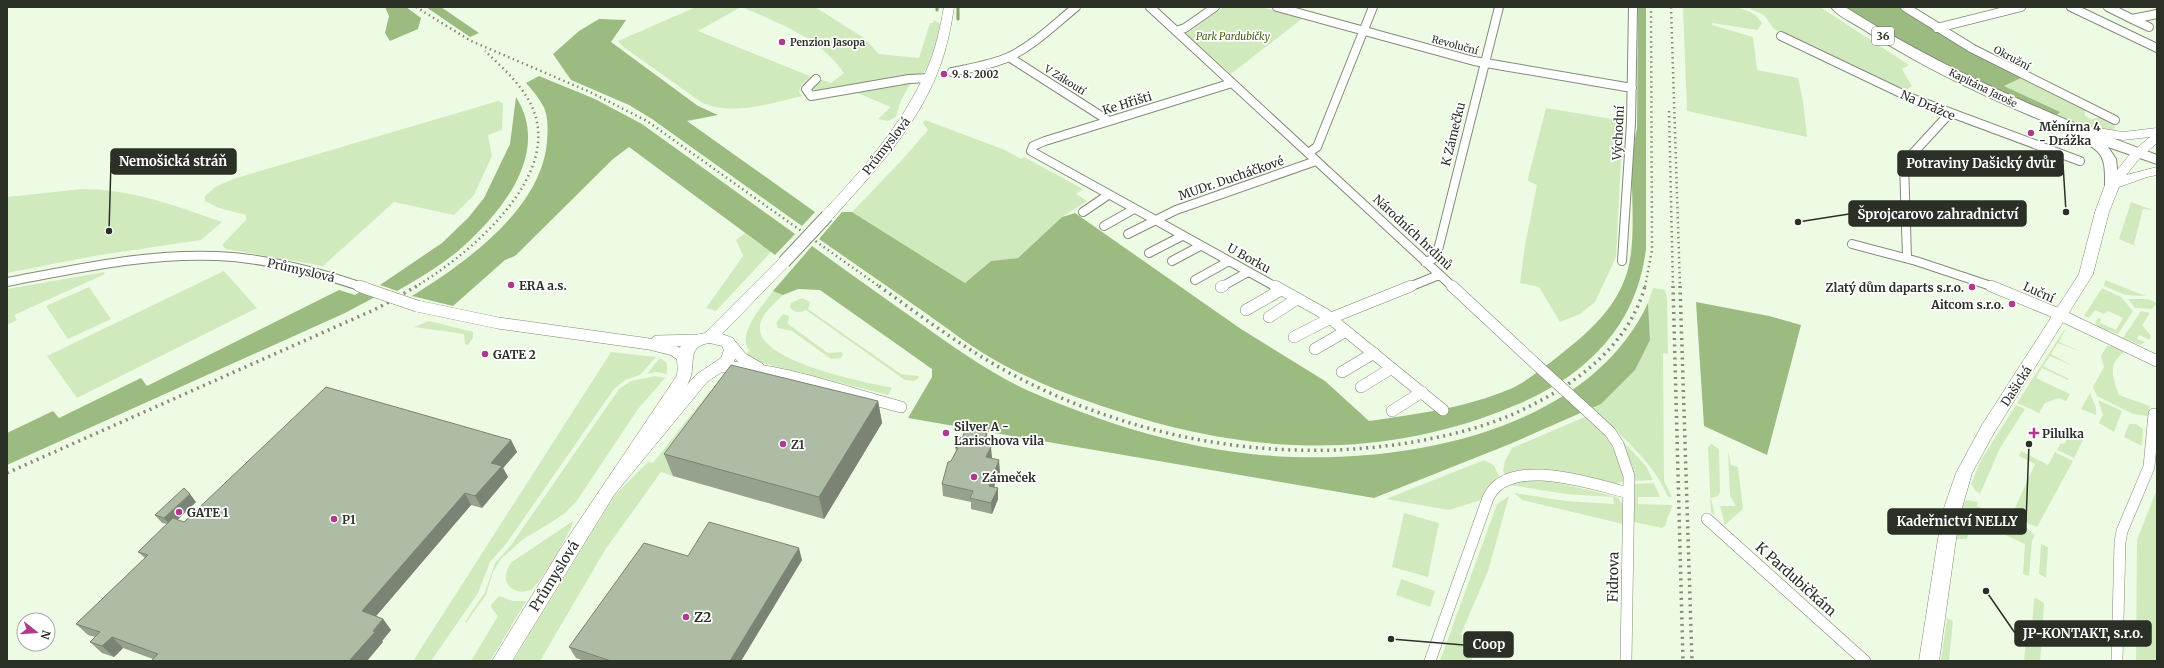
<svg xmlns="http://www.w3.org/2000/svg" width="2164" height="668" viewBox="0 0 2164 668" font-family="Merriweather,serif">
  <rect width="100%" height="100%" fill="#eefbe4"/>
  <path fill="#d1eabd" d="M696 7H741L698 31 812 77 801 85 799 92 802 96C771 103 731 117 701 102L622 46 618 41Z
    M742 7H815L864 38 879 54 919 58 930 23H933L934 20 940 24C938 39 933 62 923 73L815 91 812 88 820 79 831 83 844 73C819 37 780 24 742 7Z
    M1224 7H1261L1303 18 1231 74 1186 34Z
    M1683 7C1707 7 1749 0 1762 23L1757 30 1712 23V25L1753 37 1757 70 1798 78 1803 101 1807 137 1687 111Z
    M1754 7H1820L1909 65 1902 69 1912 86 1903 92 1774 29 1764 15 1750 9Z
    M2023 77 2086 110 2084 115 2091 119 2100 117 2115 123 2114 133 2088 128 2056 116 2060 113 2004 86Z
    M911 83 901 100 896 117 888 121 878 119 891 107 855 92Z
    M498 101 503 103 502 130 488 135 492 156 474 195 454 215 394 202 323 266 226 249 222 245 246 220V215L219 208 205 201V196L215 187 233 179Z
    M1546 108 1623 121 1616 257 1595 302 1580 314 1560 322 1539 287 1520 283 1525 245 1537 185 1528 181V178Z
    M925 120 1005 150 1021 159 1024 157 1083 189 1076 194 1087 201 1062 217 1018 258 991 261 965 283 852 212 900 162 928 130 923 123Z
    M83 189C132 189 176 206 222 222L201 240 94 256 7 273V197Z
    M2131 202 2153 210 2143 209 2134 244 2135 246 2119 239Z
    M745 233 771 252 716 311 706 308 743 256 736 240Z
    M224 271 257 308 77 398 47 356Z
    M105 272 103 275 14 315 17 320 7 325V289Z
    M2105 280 2146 296 2125 295 2104 286Z
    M89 287 111 319 68 339 46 306Z
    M1653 288 1665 290 1667 299 1668 354 1663 353 1664 481 1672 497H1668C1653 461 1620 435 1592 408L1601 404 1650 340 1648 303Z
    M2102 288 2121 297 2133 311 2118 334 2098 327 2095 322 2098 318 2101 319 2100 323 2116 330 2123 318 2108 311 2104 314 2095 310 2089 318 2084 316Z
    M773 291 783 295C775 303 760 315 760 327 757 362 865 382 892 388L888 395 759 362 747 354 749 350C736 334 764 304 773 291Z
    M802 298 810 302 808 309 901 374 919 376 918 379 913 381 905 380 806 310C800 313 793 313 790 307L791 303Z
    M2128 299H2148L2157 303 2152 309 2135 308Z
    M2141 311 2150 313 2142 325 2151 336 2149 340 2139 335 2137 339 2145 342 2140 345 2123 338Z
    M783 314 789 316 788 324 828 353 841 352 843 354 841 358 831 359 792 331 778 328 776 323Z
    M429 321 473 332V338L468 345 465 344 464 334 414 327Z
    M2064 330H2065L2059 342 2084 353 2058 343 2051 354 2075 367 2050 356 2043 366 2069 379 2068 380 2042 368 2036 378 2070 394 2066 401 2059 398 2045 403 2039 413 2017 403Z
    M2107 346H2113L2124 352C2107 365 2113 378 2119 395L2150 406 2148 416 2133 414 2097 396 2093 387 2104 367 2101 356Z
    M611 352 656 357 640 375 625 380 614 389 506 544 490 562 478 593 431 661H413Z
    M660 358 667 363V374L656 372 647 374Z
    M655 376 665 378 638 409 576 502 565 513 550 523 522 540 501 559 493 572 486 595 466 623 465 622 485 592 495 563 511 545 619 389 631 381Z
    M714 390 673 476 661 472 605 550 540 661H513L615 495 648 462 653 463 709 392Z
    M2090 393 2096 407V415L2081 409Z
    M2098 400 2122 411 2114 432 2099 423 2103 415Z
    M2016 405 2025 409 2000 448 1980 494 1975 490 1971 484 1981 460Z
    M1587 416C1609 436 1615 449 1624 477L1623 481 1613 485 1544 470H1525L1505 474 1503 471 1505 461 1512 448Z
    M2129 424H2136L2143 429 2142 446 2124 437Z
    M2072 430 2085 436 2074 458 2057 450 2060 444 2065 443Z
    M1619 437 1646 466 1653 480 1634 481 1632 466Z
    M1711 444 1719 449 1720 492 1718 496 1711 498 1715 516 1711 512 1708 447Z
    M1728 451 1731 465 1738 467 1743 509 1725 525 1720 506H1736L1730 496Z
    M2021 451 2048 465 2055 452 2073 461 2037 527 2011 517 2035 464 2019 456Z
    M1484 460 1494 465 1499 477 1486 488 1481 500 1449 510 1386 499Z
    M1547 480 1617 497 1622 503 1623 524 1522 500 1514 493 1566 501 1614 504 1613 497 1565 494 1510 485 1519 481Z
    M1654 483 1660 497H1638V504L1672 505C1672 512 1666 517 1666 525L1662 528 1634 522V484Z
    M2157 489V661H2136L2137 540Z
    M1509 496 1488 571 1461 634 1473 661H1440L1497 504Z
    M1968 500 1978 502 1977 506 2028 529 2035 535 2032 541 2029 576 2023 574 2025 544 1972 520 1967 539H1956L1964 502Z
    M1404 513 1439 523 1428 577 1392 567Z
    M573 521C572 530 540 584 532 589 516 598 495 583 512 562Z
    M2041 544 2048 547 2046 577H2045L2039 574Z
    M1401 579 1435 591 1430 607 1396 595Z
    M499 596 513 601H526L490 661H471L498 616 492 609 491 605Z
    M2036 598 2044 603 2042 635 2040 636 2032 631 2034 599Z
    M1947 618 1953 621 1949 661 1941 660Z
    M2032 637 2042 641 2040 661H2024L2026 639 2031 641Z"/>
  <path fill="#9cbb81" d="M385 7H406L421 18 418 29 390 41 385 33 389 16Z
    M426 7H441L479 33 470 37Z
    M1638 7H1646V249C1637 326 1586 376 1516 405 1384 461 1251 455 1117 411 1076 398 1037 383 1000 363 974 349 951 331 927 314 891 289 855 264 819 239L842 212H852L965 283 991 261 1018 258 1062 217 1075 213 1241 329 1325 381 1369 421C1417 414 1465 408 1510 389 1525 383 1538 371 1551 362 1589 332 1625 304 1631 253 1636 211 1627 169 1637 129Z
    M1845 7H1901L2023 77 2004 86 2060 112 2056 116C1983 86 1910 51 1845 7Z
    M599 19 626 20 611 42 698 106 718 115 687 121 815 212 802 226 652 119 629 105 571 80 553 54 579 31Z
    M539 76 595 99 642 124 795 234 775 255 629 147 613 159 515 256 505 260 453 306 412 296C465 263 542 209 547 141 548 131 548 119 545 110 541 100 533 91 526 83Z
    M516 97C552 153 500 215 458 251 440 266 418 279 397 291L380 285 442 243 468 218 484 198 510 144Z
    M812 246C848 272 884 298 920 323 955 348 990 373 1029 391 1091 418 1160 441 1228 451 1364 472 1582 445 1648 303L1650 340 1635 370 1601 404 1510 444 1374 498 908 418 932 377V369L820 290 798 289 783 295 773 291Z
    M339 290 355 295 360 292 375 297 345 313 7 465V433L53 411 59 418 141 378 147 386Z
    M1696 302 1769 316 1801 325 1767 455 1704 426Z"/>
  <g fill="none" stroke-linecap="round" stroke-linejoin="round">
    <path stroke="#86a46b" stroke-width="3" d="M937 7V10
      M958 7V19"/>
    <defs>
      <path id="street-far1" d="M1150 7 1453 287
        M1277 7 1474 61 1632 88
        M1905 7 1973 49 2115 120
        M2071 7 2157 48
        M2108 7 2132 19 2157 14
        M2132 19 2149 27
        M1937 28 2021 7
        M1176 31 1185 28 1215 7
        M1781 36 1911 98 2080 161
        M1009 57 1109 121
        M952 72C971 68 991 65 1009 57 1034 45 1055 24 1076 7
        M816 79 806 89 811 96 909 79 930 78
        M1232 83 1045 141 1033 146 1031 151 1276 287
        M1308 153 1317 147 1373 7
        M1083 212 1108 195
        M1104 226 1134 209
        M1128 234 1176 210 1316 161
        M1852 244 1916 261 1994 287
        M1149 253 1182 236
        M1907 257 1904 163 1949 114
        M1172 261 1200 246
        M1622 261 1631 123 1633 7
        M1425 262 1433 259 1437 254 1499 7
        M1195 280 1229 261
        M7 282C76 269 146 253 217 256 266 258 315 271 362 287
        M1221 287 1248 272
        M1409 287 1439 275"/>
      <path id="street" d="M359 286 370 290
        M1275 286 1325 314 1443 410
        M1452 286 1540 368
        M1991 286 2054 312 2157 361
        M1221 287 1223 286
        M417 306 498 323 649 344 673 350 685 358
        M1246 310 1281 290
        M1269 317 1297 299
        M1294 337 1331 318 1411 286
        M657 341 699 340
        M732 346 742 358 759 368
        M1315 349 1346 331
        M723 367C778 367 847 393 901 407
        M1342 372 1374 353
        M1361 387 1392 368
        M1583 407 1610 432 1618 444 1629 476 1626 661
        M1392 411 1422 392
        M1707 519 1865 661
        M1430 661 1488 498C1508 454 1595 485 1629 493
        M2117 661 2120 542 2122 531 2149 467 2154 414"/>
      <path id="secondary" d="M944 7H954C951 27 947 47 940 66 919 125 873 173 832 219H822L820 216 822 213C863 169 903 124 927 69 936 49 940 28 944 7Z
        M2079 125 2123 132 2157 128V143L2140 158 2126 175 2157 167V175L2147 177 2119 187 2109 212 2093 274 1994 433 1972 473 1962 508 1956 539 1939 661H1919L1938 539 1944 508 1956 473 1982 425 2079 274 2095 212 2105 185 2131 153 2150 137 2123 140 2075 132 2073 129Z
        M784 257 789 259 791 262 789 265 722 334 733 338 740 350 732 365 707 382 614 495 512 661H492L561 548 676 377C679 370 677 365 677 358 677 343 692 335 705 333L779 259ZM710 343 722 346 724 350 721 358 697 374 687 385C699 367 683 346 710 343Z"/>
      <path id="primary" d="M1831 7H1845C1943 69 2048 115 2157 155V164L2108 147 2116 159 2119 185 2117 188H2107L2105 185C2105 173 2106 159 2097 151 2093 147 2087 145 2084 140L2086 138C2008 108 1931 73 1861 28 1852 22 1837 16 1831 7Z"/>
    </defs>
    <use href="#street-far1" stroke="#828d78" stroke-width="10"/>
    <use href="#street" stroke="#828d78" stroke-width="12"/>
    <use href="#secondary" stroke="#828d78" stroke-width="1"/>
    <use href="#primary" stroke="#828d78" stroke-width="2"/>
    <use href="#street-far1" stroke="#fff" stroke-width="8"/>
    <use href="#street" stroke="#fff" stroke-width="11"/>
    <use href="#secondary" fill="#fff" fill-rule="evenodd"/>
    <use href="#primary" fill="#fff" fill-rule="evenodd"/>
    <path stroke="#828b7c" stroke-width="2.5" stroke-dasharray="1.5 3.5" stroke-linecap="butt" d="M416 7 471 41 590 92 647 121 880 287
      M1671 7 1680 287
      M1669 111 1673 287
      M415 287C464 258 554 185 536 118 529 91 505 70 485 51
      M1645 287 1652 250 1651 7"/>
    <path stroke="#828b7c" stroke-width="3.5" stroke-dasharray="2 4.5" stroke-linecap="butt" d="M879 286C925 319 970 353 1021 379 1144 442 1288 466 1424 440 1460 433 1495 424 1528 407 1579 382 1629 344 1645 286
      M1673 286 1683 661
      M1680 286 1692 661
      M7 473 378 308 417 286"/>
    <defs>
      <path id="street-bridge" d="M370 290 417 306
        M1540 368 1583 407"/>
      <path id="secondary-bridge" d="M784 262 827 216"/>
    </defs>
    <use href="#street-bridge" stroke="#828d78" stroke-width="12" stroke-linecap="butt"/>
    <use href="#secondary-bridge" stroke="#828d78" stroke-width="14" stroke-linecap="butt"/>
    <use href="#street-bridge" stroke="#fff" stroke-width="11"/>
    <use href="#secondary-bridge" stroke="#fff" stroke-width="12"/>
  </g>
  <path fill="#96a18e" d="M878 401 882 423 824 519 673 476 664 454Z
    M511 440 517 452 503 468 508 477 482 508 471 505 376 616 383 619 391 630 382 641 383 642 153 659 123 648 114 657 102 653 90 642 95 637 88 635 76 624 145 558 138 552 167 524 162 523 155 515 196 502 177 520 184 522Z
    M988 444 992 458 1000 472 994 487 998 499 992 514 971 509V502L943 496 942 484 951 461 956 451 955 447Z
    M688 556 802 560 741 661H584L576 658 569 647Z"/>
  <path fill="#7a8374" d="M878 401 882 423 824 519 819 497Z
    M987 433 988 444 984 441Z
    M511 440 517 452 503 468 508 477 482 508 475 496 491 463Z
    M991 447 992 458 986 457Z
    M999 460 1000 472 990 497 989 486Z
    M998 488V499L992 514 991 503Z
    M465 493 471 505 371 622 362 611Z
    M190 494 196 502 171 526 164 518Z
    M799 548 802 560 741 661H730Z
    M383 619 391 630 382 641 383 642 367 661H349Z
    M112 637 123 648 114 657 102 646Z"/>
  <path fill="#aebba5" stroke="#7a8374" d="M731 365 878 401 819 497 664 454Z
    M326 387 511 440 491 463 502 466 475 496 465 493 362 611 383 619 373 631 375 632 349 661H151L158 654 112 637 102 646 90 642 100 632 76 624 148 555 138 552 173 518 184 522Z
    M966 429 987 433 984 441 991 447 986 457 999 460 989 486 998 488 991 503 970 498 973 491 942 484 948 462 951 461 958 448 955 447 960 437 962 438Z
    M184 488 190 494 164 518 155 515Z
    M709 522 799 548 730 661H611L569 647 644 543 688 556Z"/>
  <g fill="#b0388d" stroke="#fff" stroke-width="1.5">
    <circle cx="782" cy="42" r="4"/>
    <circle cx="944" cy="74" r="4"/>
    <circle cx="2031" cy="133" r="4"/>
    <circle cx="511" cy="285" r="4"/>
    <circle cx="1972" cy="287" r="4"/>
    <circle cx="2012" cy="304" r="4"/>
    <circle cx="485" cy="354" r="4"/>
    <circle cx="946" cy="433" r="4"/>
    <path d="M2032 427h4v4h4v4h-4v4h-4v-4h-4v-4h4z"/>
    <circle cx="783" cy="444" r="4"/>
    <circle cx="974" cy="477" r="4"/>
    <circle cx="179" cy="512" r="4"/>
    <circle cx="334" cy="519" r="4"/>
    <circle cx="686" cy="617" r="4"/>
  </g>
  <g text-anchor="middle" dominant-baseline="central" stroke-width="3.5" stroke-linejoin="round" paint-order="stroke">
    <g font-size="10" font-style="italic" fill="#3d610c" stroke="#fff">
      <text x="1233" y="36">Park Pardubičky</text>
    </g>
    <g font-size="10" font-weight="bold" fill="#2b3027" stroke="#fff" text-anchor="start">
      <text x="790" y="42">Penzion Jasopa</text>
      <text x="952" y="74">9. 8. 2002</text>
    </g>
    <g font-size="10" fill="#2b3027" stroke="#fff">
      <text transform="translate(1455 45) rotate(15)">Revoluční</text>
      <text transform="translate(2012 58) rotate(28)">Okružní</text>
      <text transform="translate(1065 80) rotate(32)">V Zákoutí</text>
      <text transform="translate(1983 88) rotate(26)">Kapitána Jaroše</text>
    </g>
    <rect fill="#fff" stroke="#6b6e68" stroke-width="1" x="1872" y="27" width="22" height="18" rx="3"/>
    <g font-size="11" font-weight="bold" fill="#2b3027">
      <text x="1883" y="36">36</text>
    </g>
    <g font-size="12" fill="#2b3027" stroke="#fff">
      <text transform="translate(1127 103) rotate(-17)">Ke Hřišti</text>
      <text transform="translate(1928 105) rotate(23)">Na Drážce</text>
      <text transform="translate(1618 133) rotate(-87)">Východní</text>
      <text transform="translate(1453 134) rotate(-76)">K Zámečku</text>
      <text transform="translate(886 146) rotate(-52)">Průmyslová</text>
      <text transform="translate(1231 178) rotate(-19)">MUDr. Ducháčkové</text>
      <text transform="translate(1413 232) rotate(43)">Národních hrdinů</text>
      <text transform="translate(1249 258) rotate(29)">U Borku</text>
      <text transform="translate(301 270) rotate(13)">Průmyslová</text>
      <text transform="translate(2039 292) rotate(24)">Luční</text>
      <text transform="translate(2016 386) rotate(-57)">Dašická</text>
    </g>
    <g font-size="12" font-weight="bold" fill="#2b3027" stroke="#fff" text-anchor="start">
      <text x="2039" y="126">Měnírna 4<tspan x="2039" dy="14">- Drážka</tspan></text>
      <text x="519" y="285">ERA a.s.</text>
      <text x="1964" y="287" text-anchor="end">Zlatý dům daparts s.r.o.</text>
      <text x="2004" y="304" text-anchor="end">Aitcom s.r.o.</text>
      <text x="493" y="354">GATE 2</text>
      <text x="954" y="426">Silver A -<tspan x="954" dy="14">Larischova vila</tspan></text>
      <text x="2042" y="433">Pilulka</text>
      <text x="791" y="444">Z1</text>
      <text x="982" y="477">Zámeček</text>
      <text x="187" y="512">GATE 1</text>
      <text x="342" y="519">P1</text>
    </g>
    <g font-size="14" fill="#2b3027" stroke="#fff">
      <text transform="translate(554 576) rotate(-58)">Průmyslová</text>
      <text transform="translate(1613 577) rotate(-89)">Fidrova</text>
      <text transform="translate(1796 579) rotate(42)">K Pardubičkám</text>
    </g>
    <g font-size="14" font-weight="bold" fill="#2b3027" stroke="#fff" text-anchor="start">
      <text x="694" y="617">Z2</text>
    </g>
  </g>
  <path fill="none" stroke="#2b3027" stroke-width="1.5" d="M109 231L111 162M2066 212L2063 164M1798 222L1849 214M2029 444L2026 522M1986 591L2015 633M1391 639L1464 645"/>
  <g fill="#2b3027" stroke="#fff" stroke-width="1.5">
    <circle cx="109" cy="231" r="4"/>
    <circle cx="2066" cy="212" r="4"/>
    <circle cx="1798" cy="222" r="4"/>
    <circle cx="2029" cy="444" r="4"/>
    <circle cx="1986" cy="591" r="4"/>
    <circle cx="1391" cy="639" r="4"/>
  </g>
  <g fill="#2b3027" stroke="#2b3027" stroke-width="1.5">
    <rect x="111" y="149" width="125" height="25" rx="4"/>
    <rect x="1898" y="151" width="165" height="25" rx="4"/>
    <rect x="1849" y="201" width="177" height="25" rx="4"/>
    <rect x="1888" y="509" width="138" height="25" rx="4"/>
    <rect x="2015" y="621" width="136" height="25" rx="4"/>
    <rect x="1464" y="632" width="49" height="25" rx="4"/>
  </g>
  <g font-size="13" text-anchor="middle" font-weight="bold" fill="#fff">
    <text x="173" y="166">Nemošická stráň</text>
    <text x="1981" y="168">Potraviny Dašický dvůr</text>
    <text x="1938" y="219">Šprojcarovo zahradnictví</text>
    <text x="1957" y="526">Kadeřnictví NELLY</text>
    <text x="2083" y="638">JP-KONTAKT, s.r.o.</text>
    <text x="1489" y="649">Coop</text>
  </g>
  <rect width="2164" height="668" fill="none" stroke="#2b3027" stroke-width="16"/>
  <g transform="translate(36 632) rotate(107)"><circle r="19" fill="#ffffff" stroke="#aaaca9"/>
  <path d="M0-3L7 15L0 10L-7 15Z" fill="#b0388d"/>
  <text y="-6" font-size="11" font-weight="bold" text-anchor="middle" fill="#2b3027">N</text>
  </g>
</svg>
